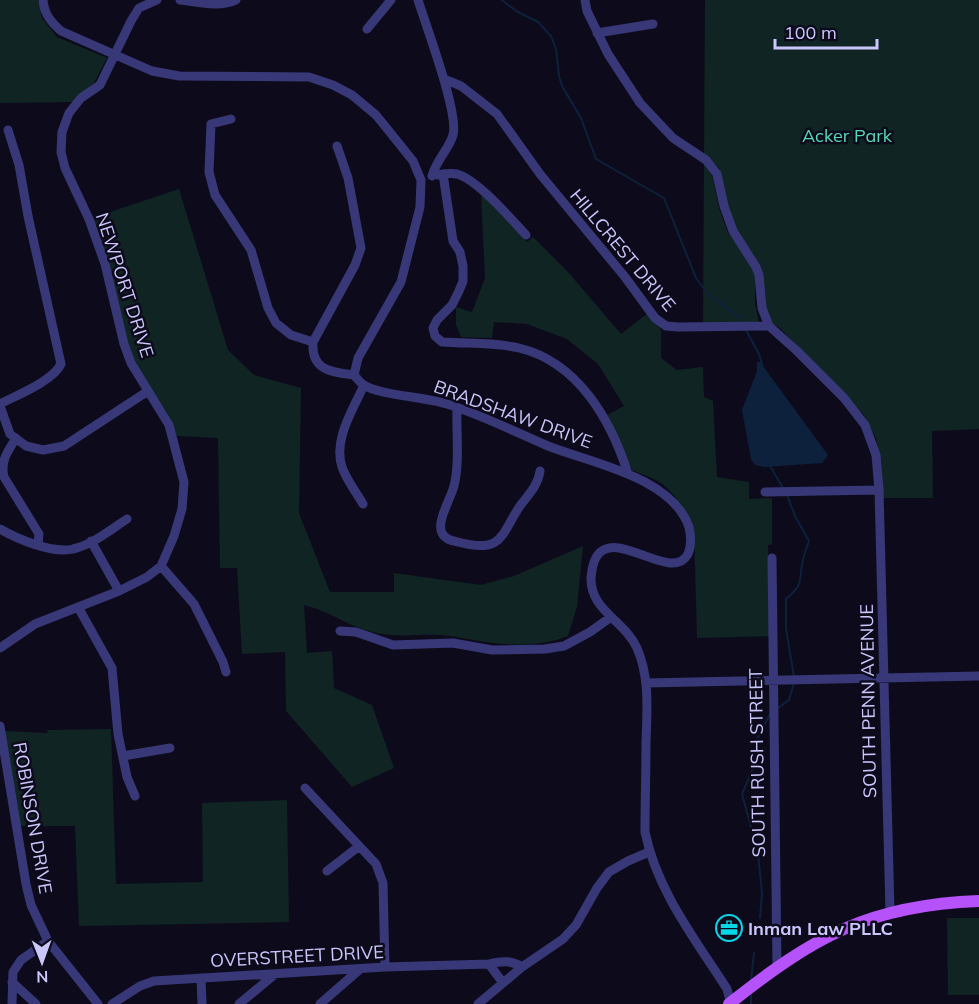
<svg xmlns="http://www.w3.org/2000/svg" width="979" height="1004" viewBox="0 0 979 1004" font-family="Mulish,sans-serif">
  <rect width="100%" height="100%" fill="#0d0b1b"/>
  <path fill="#0f2423" d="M0 0H38L42 18 57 37 107 58 94 83 73 102 0 103Z
    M705 0H979V429L932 431 933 498H883L881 462 876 438 864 415 780 328 769 322 765 306 763 275 736 231 727 205 719 168 704 154Z
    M704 164 713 177 719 208 728 233 752 263 755 275V303L759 323 703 325Z
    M179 189 228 350 254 375 301 388 299 513 330 592H394V573L481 585 514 576 583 546 577 607 568 636C543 646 512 646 486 642 471 640 456 636 441 635 417 634 396 638 372 632 347 626 330 611 304 605L307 653 332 651 334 688 372 705 394 768 352 787 286 711 285 652 242 654 237 568H220L218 438 177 436 168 414 140 372 128 346 92 218Z
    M481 193 527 242 533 237 568 272 621 334 648 313 661 330V358L677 370 703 367 704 397 713 401 717 477 749 482V499L772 498V544L768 545 770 636 697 638 694 530C687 512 675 492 658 481 651 477 640 474 632 470L605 416 624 406 598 364 567 339 527 324 494 322 492 338 461 337 456 325V307L472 312 485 278Z
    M111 729 116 884 203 882 202 803 287 800 289 922 79 926 75 826H20L4 731 48 733 47 730Z
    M947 918H979V995H948Z"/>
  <path fill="#0d213d" d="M757 362H760L828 455 822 463 764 467 755 465 751 459 742 410 757 371Z"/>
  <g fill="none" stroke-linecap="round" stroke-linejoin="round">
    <path stroke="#0d213d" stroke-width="2" d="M502 0 516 11 538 22 551 36 556 49 559 76 562 86 581 118 596 159 664 198 696 278 707 293 740 318 742 322
      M746 330 759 354 763 368
      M769 464 783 488
      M787 495 795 516 809 541C807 547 804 554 803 560 798 580 805 584 786 599V629L794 677
      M777 709 789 700 794 683
      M760 918 762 893 758 853 742 794 754 766 756 741 770 714
      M751 980 754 953
      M751 991V1004"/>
    <path stroke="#383878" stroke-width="9" d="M43 0C44 14 51 22 61 31L152 71 179 76 309 77 333 85 352 95 376 115 413 161 421 180 420 207 401 282 358 358 354 375C357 378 360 383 364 385 378 395 427 397 447 404 482 415 515 432 548 446 591 463 672 477 689 527 691 536 692 545 688 554 672 584 616 527 597 556 592 563 592 570 591 578 590 610 625 621 637 648 650 678 647 710 646 742 646 772 645 802 645 832 657 891 695 939 727 989L731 1004
      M180 0C198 2 219 8 236 0
      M418 0C426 26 459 113 453 135 449 149 437 159 432 176
      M585 0 587 11 608 54 640 103 673 138 706 160 717 174 724 206 733 231 756 267 759 275 762 308 769 326
      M367 29 391 0
      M597 33 653 24
      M444 79 461 86 497 114 540 174 625 277 655 318 666 326 678 327 769 326 797 351 844 398 865 425 876 455 879 490 890 912
      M231 119 211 124 209 172 215 195 251 250 268 308 276 323 291 335 313 342C311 371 332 372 354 375
      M443 174 453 241 460 252 463 266V281L459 291 452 305 437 320 433 328 435 336 442 342C467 344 495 342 519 348 578 362 611 420 628 474
      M438 175C444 174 452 173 457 174 478 180 511 219 526 235
      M313 342 355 265 361 248 348 178 337 146
      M0 404C17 395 53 381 61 364L28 216 19 165 8 130
      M0 406 10 434 26 446 43 450 64 446 148 391
      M457 408C456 432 460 462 454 486 451 498 436 522 442 533 446 541 455 541 462 543 503 553 501 534 520 506 528 495 538 486 540 471
      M16 438C8 451 0 461 4 477L39 534 38 544
      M765 492 879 490
      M363 504C356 492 346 479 342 467 333 439 353 410 364 385
      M0 529C17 539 53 554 73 549 92 545 110 530 127 519
      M91 541 119 591
      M772 558 777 967
      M161 566 194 604 223 662 226 672
      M78 607 112 668 118 734 127 777 135 796
      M340 631 356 632 393 645 453 643 492 650 545 649 564 646 590 632 611 617
      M0 648 35 624 119 591 147 577 161 566 174 536 182 509 184 482 169 425 131 363 124 344 105 264 89 219 65 168 61 152 62 132 69 113 81 98 100 85 131 21 139 8 157 0
      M647 683 979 676
      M0 726 26 884 31 905 48 941 98 1004
      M123 756 170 748
      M305 788 376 864 383 883 385 967
      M327 871 358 847
      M489 964 503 983
      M201 978 202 1004
      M12 982 36 1004
      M12 1004 13 972 21 960 48 941
      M112 1004 140 986 154 981 385 967 489 964C501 961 512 960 522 967
      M239 1004 274 975
      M320 1004 359 970
      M478 1004 522 967 563 939 576 925 597 888 609 872 628 861 649 852"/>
    <path stroke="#b652f9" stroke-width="12" d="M729 1004C813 937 869 905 979 901"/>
  </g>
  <defs>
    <symbol id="office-ring" viewBox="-11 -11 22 22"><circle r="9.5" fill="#0d0b1b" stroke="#08d7e8" stroke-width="1.5"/><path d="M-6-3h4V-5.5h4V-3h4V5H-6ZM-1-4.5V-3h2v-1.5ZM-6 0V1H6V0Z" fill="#08d7e8"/></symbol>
  </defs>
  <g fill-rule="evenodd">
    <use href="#office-ring" x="714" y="913" width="30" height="30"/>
  </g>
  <g text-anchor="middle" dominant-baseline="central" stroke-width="5" stroke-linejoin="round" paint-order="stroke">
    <g font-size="18" fill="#57d9b5" stroke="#0d0b1b">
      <text x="847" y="135">Acker Park</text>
    </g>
    <g font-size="18" fill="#cbc7fd" stroke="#0d0b1b">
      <text transform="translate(623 250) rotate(50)">HILLCREST DRIVE</text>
      <text transform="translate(125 285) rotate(72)">NEWPORT DRIVE</text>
      <text transform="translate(513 414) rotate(20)">BRADSHAW DRIVE</text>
      <text transform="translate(868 701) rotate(-91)">SOUTH PENN AVENUE</text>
      <text transform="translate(757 763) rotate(-91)">SOUTH RUSH STREET</text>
      <text transform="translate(33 818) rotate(80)">ROBINSON DRIVE</text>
      <text transform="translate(297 956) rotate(-3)">OVERSTREET DRIVE</text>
    </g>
    <g font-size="18" font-weight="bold" fill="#cbc7fd" stroke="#0d0b1b" text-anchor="start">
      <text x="748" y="928">Inman Law PLLC</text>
    </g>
  </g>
  <g transform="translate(42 962) rotate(179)" stroke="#0d0b1b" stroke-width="4.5" paint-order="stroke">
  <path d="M0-4.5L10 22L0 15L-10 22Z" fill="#cbc7fd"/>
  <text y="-9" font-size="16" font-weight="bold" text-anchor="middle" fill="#cbc7fd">N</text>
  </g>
  <path d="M775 39v9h102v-9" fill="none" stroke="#cbc7fd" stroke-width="3"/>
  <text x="784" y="39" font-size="18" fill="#cbc7fd" stroke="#0d0b1b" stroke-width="4.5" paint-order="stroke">100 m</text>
</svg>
